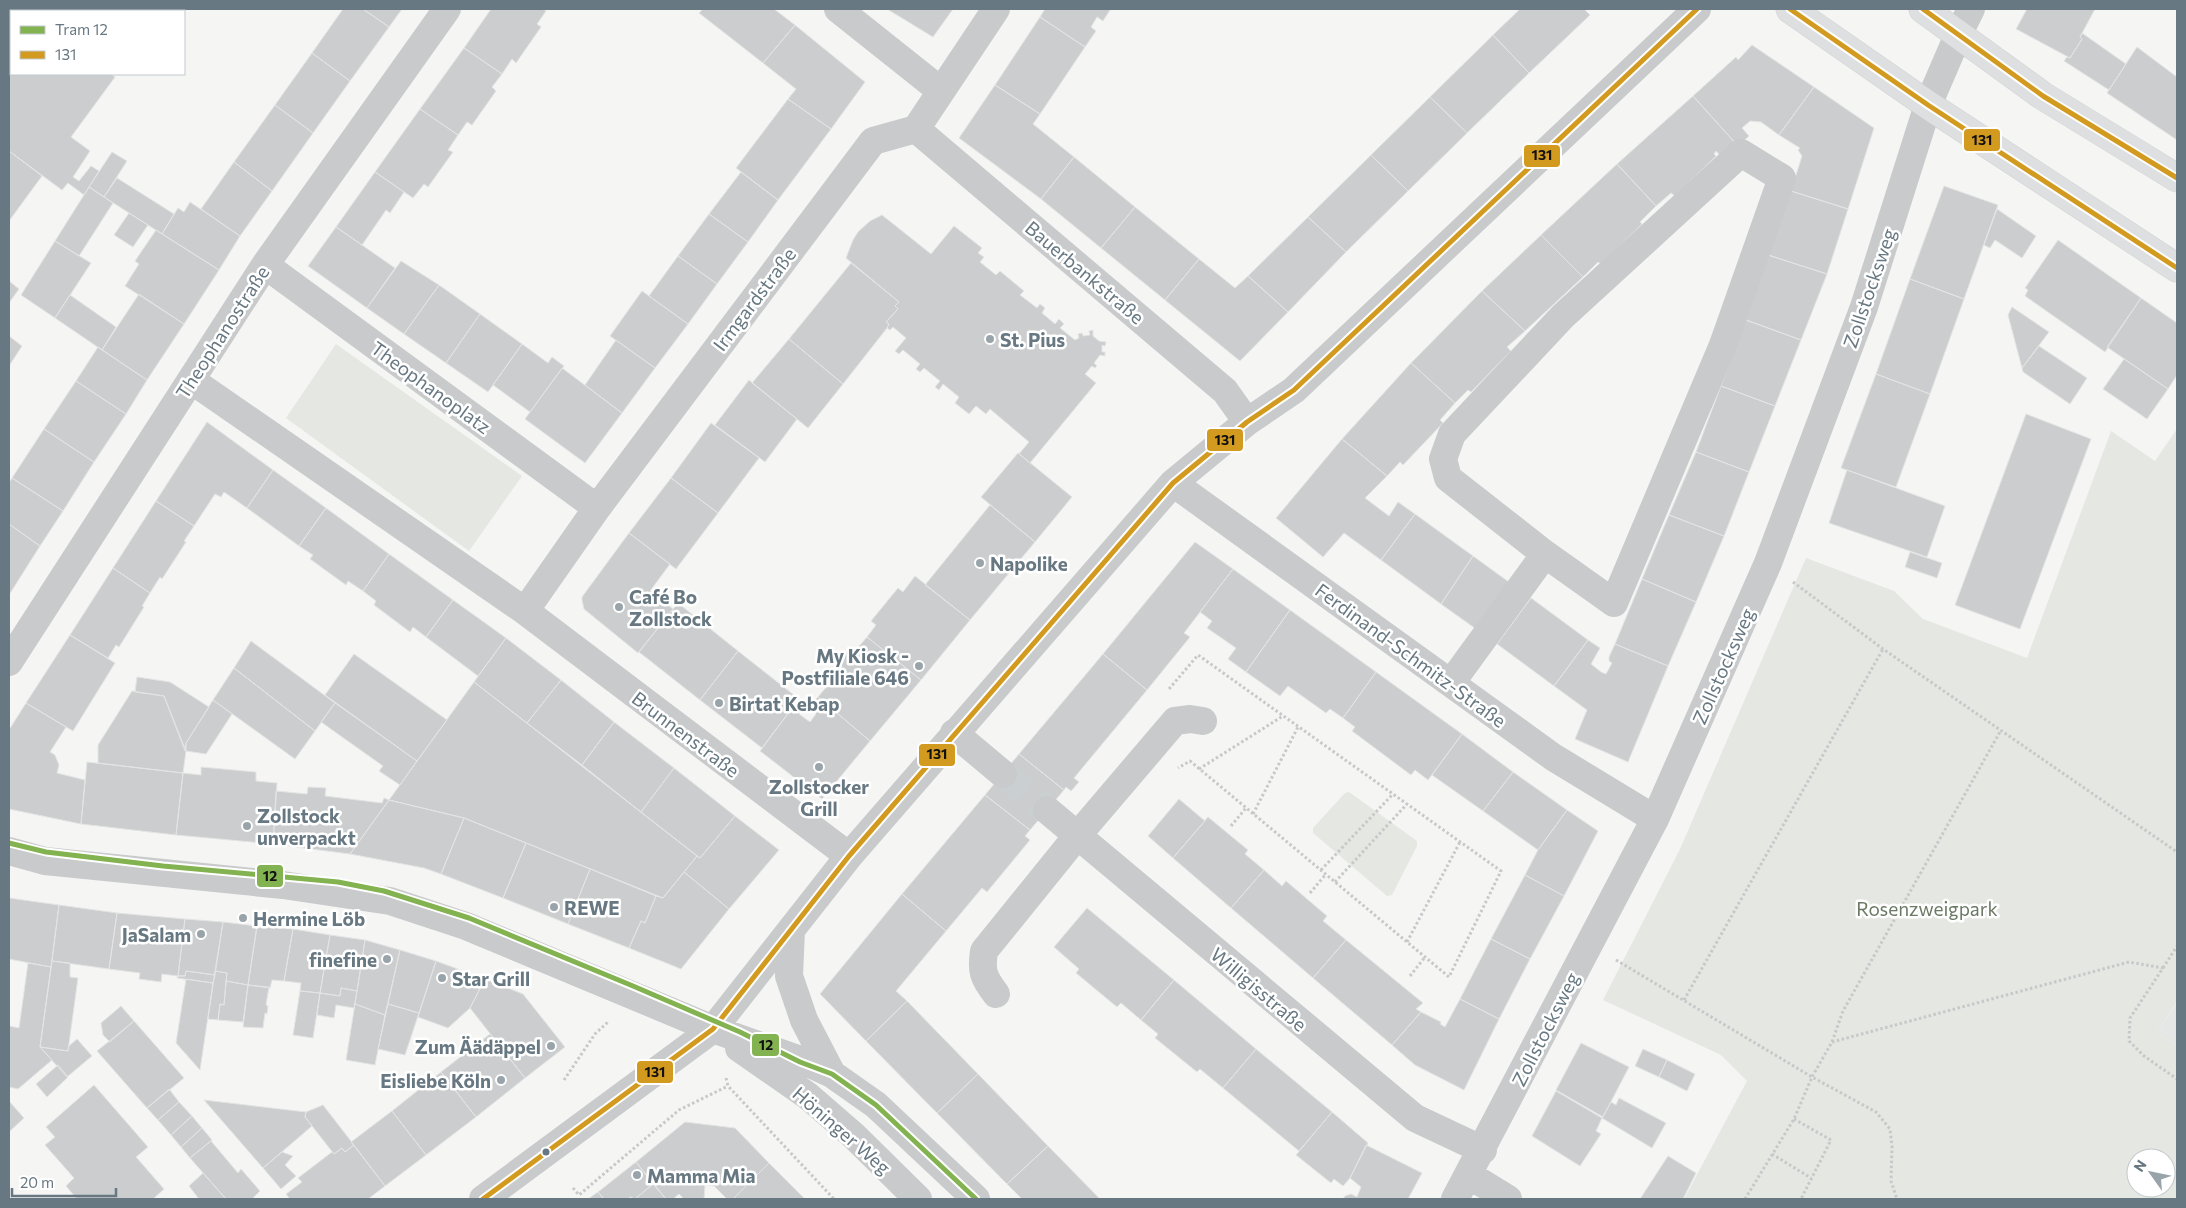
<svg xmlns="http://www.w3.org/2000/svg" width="2186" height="1208" viewBox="0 0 2186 1208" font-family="Commissioner,sans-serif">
  <rect width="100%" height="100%" fill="#f5f5f4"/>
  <path fill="#e5e6e6" d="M2177 1003V1046L2157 1033Z"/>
  <path fill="#e5e7e2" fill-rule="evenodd" d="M336 344 522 476 469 551 286 418Z
    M2177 429V1002L2157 1033 2177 1046V1199H1684L1747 1081 1721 1055 1603 1000 1680 849 1806 558 1894 591 1923 619 2027 658 2111 431 2155 461ZM2136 1158H2166V1188H2136Z
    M1349 792 1417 841V846L1392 895 1387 896 1313 833V828L1345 793Z"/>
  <path fill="#cbcdce" stroke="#e4e4e4" d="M34 9H96L94 11H32Z
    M343 9H363L389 27 350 81 312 53Z
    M363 9H402L389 27Z
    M491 9H543L546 11 537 24 541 27 516 63 512 59 502 74 464 48Z
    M703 9H774L795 25 763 63 699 13Z
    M887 9H953L933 37Z
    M1045 9H1108L1110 10 1103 21 1097 17 1091 27 1096 31 1085 47 1040 17Z
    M1520 9H1584L1590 15 1529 73 1493 35Z
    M2027 9H2095L2080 37 2082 39 2070 58 2016 29Z
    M1040 17 1085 47 1040 114 995 85Z
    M795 25 865 82 831 129 788 99 796 89 763 63Z
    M2082 33 2126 64 2109 90 2064 61 2067 57 2070 58 2082 39 2080 37Z
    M1493 35 1529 73 1467 133 1430 97Z
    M11 45V74H111L115 77 71 137 90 151 73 177 79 181 91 166 99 171 84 195 68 183 62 190 9 151V48Z
    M1752 45 1814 87 1779 135 1761 122 1750 121 1742 128 1749 136 1738 146 1693 96 1736 57 1738 60Z
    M2137 47 2177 77V140L2107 93Z
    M464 48 502 74 492 87 496 91 472 125 467 122 458 135 420 109Z
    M312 53 350 81 313 133 275 105Z
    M995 85 1040 114 1033 124 1074 157 1041 199 959 138Z
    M1814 87 1874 128 1848 209 1791 191 1802 156 1798 150 1800 148 1779 135Z
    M1693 96 1738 146 1723 159 1716 151 1714 154 1716 156 1675 196 1671 193 1656 206 1617 164Z
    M1430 97 1467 133 1408 191 1371 155Z
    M788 99 831 129 778 200 736 168Z
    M275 105 313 133 272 191 234 162Z
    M420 109 458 135 448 150 453 152 428 187 424 184 413 198 375 172Z
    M9 151 42 176 9 221Z
    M112 152 127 161 104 197 89 187Z
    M1371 155 1408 191 1346 252 1308 217Z
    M1074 157 1135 207 1101 248 1041 199Z
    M234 162 272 191 240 236 201 209Z
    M1617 164 1656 206 1640 222 1642 224 1601 264 1598 262 1583 277 1541 235Z
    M375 172 404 192 390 213 386 210 362 245 336 227Z
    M741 172 778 200 748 242 709 214Z
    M117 178 174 214 162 234 104 197Z
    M1944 186 1998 205 1964 299 1910 279Z
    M89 187 113 203 79 256 55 241Z
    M1791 191 1848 209 1827 274 1768 255Z
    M190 202 240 236 219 270 162 234 178 208 184 212Z
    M1135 207 1199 259 1165 300 1101 248Z
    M1997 209 2036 236 2022 258 1995 240 1990 248 1984 245Z
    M129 213 148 225 133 247 114 235Z
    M709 214 748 242 717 284 678 256Z
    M882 215 931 254 954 226 982 248 978 253 984 257 980 262 996 275 1000 271 1024 291 1020 295 1037 308 1040 304 1045 308 1042 313 1055 324 1059 319 1064 324 1060 328 1075 340 1079 338 1078 334 1082 333 1083 336 1090 335 1089 331 1093 330V336L1099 341 1106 342 1105 346 1102 345V352H1105V356L1100 355 1094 363 1097 366 1095 368 1092 366 1085 374 1096 383 1030 463 1019 454 1029 442 990 409 986 414 976 406 969 414 955 403 959 397 943 384 939 390 935 387 940 381 924 368 920 372 916 369 920 364 903 350 899 354 895 351 906 338 893 327 890 330 887 328 889 324 886 322 898 309 895 306 899 302 846 258 853 240 858 232 870 221Z
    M1308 217 1346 252 1288 312 1248 276Z
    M336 227 395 268 367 308 308 266Z
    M156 230 219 270 184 324 125 286 139 264 135 261Z
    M1541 235 1583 277 1525 331 1482 291Z
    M2058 240 2141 298 2105 352 2025 296 2028 290 2025 288Z
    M55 241 91 263 55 318 21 295Z
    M1768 255 1827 274 1801 340 1746 320Z
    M678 256 717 284 688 324 649 296Z
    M1199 259 1235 288 1248 276 1288 312 1240 361 1165 300Z
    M401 261 439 285 404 334 367 308Z
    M851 263 899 302 895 306 898 309 886 322 889 324 887 328 843 384 789 339Z
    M1910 279 1964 299 1930 394 1876 374Z
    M9 281 19 289 9 303Z
    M439 285 480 314 446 363 404 334Z
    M642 291 688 324 655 368 610 336Z
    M1482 291 1525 331 1507 347 1511 351 1471 392 1468 390 1455 403 1411 363Z
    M139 294 184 324 147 380 102 350Z
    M70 295 116 327 102 350 55 318Z
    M2141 298 2177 323V375L2168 389 2107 347Z
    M2012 307 2049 332 2022 368 2008 315Z
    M480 314 522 344 488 392 446 363Z
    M1746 320 1801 340 1775 406 1721 386Z
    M9 336 22 346 9 366Z
    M789 339 843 384 808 428 752 383Z
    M616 340 655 368 622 413 585 385Z
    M522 344 548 363 552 357 564 366 530 412 493 385Z
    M2039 346 2087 378 2070 404 2023 372 2022 368Z
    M98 347 147 380 126 414 76 381Z
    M2124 359 2168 389 2147 419 2103 389Z
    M1411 363 1455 403 1440 420 1443 423 1403 465 1400 462 1387 476 1342 439Z
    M562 368 622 413 585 463 525 419Z
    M1876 374 1930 394 1896 487 1841 468Z
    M749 380 797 419 765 462 715 425Z
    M76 381 126 414 94 462 44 429Z
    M1721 386 1775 406 1749 472 1696 452Z
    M2026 414 2091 439 2020 629 1955 605Z
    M207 422 273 470 247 508 224 492 221 497 215 494 194 526 156 501Z
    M711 423 759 458 718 513 671 478Z
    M44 429 94 462 63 511 12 478Z
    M1342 439 1387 476 1365 498 1389 516 1398 502 1415 514 1381 560 1344 533 1323 557 1276 518Z
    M1696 452 1749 472 1724 536 1669 515Z
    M1018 453 1072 497 1035 542 981 497Z
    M273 470 326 508 299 546 247 508Z
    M1847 470 1945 506 1927 557 1829 523Z
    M12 478 63 511 40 546 9 524V483Z
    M671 478 718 513 676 569 629 533Z
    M156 501 194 526 184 541 186 542 162 579 160 577 150 593 113 568Z
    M990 505 1035 542 970 620 925 585Z
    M326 508 389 554 363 591 348 581 346 585 310 559 313 555 299 546Z
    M1415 514 1473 556 1441 604 1381 560Z
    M1669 515 1724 536 1696 602 1642 579Z
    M9 524 40 546 9 595Z
    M629 533 670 564 650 591 673 609 638 653 584 609 582 600V597Z
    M1195 542 1233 569 1184 633 1190 637 1147 690 1103 654Z
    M1910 552 1942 563 1937 578 1905 567Z
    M389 554 453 600 426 637 413 627 410 632 374 605 376 601 363 591Z
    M1473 556 1531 598 1497 644 1441 604Z
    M113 568 150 593 142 606 144 607 119 647 116 645 108 658 70 635Z
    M1233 569 1290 610 1246 672 1228 659 1236 648 1207 628 1212 621 1200 612Z
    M915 576 970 620 921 680 867 637 876 625 871 621 898 588 903 592Z
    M1642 579 1696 602 1668 666 1615 644Z
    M1531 598 1588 640 1554 686 1497 644Z
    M453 600 506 638 478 676 426 637Z
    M678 603 738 651 700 700 639 652Z
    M1290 610 1376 672 1343 718 1330 709 1326 713 1288 686 1280 696 1246 672Z
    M70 635 115 663 73 731 26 703Z
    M867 637 921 680 870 741 818 697 828 685 823 682 850 648 854 652Z
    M506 638 561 680 527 723 474 682Z
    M1588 640 1600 648 1591 664 1601 672 1606 674 1612 663 1609 661V657L1615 644 1668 666 1628 762 1575 739 1587 710 1554 686Z
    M251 641 335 703 315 731 234 668Z
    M738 651 799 699 762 748 700 700Z
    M354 654 447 720 417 761 325 695Z
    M1103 654 1147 690 1074 778 1079 782 1071 791 1066 787 1064 790 1019 754Z
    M234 668 315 731 295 759 213 700Z
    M1376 672 1462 734 1428 780 1415 770 1411 775 1352 731 1355 727 1343 718Z
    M137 677 170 682 209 707 186 743 185 751 164 696 135 692Z
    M561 680 614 722 582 765 527 723Z
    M474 682 697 856 663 898 464 818 389 800Z
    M132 691 164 696 186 751 183 773 98 763V745Z
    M818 697 870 741 822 799 760 751 799 699 802 701 800 704 805 708 799 714 810 722 816 714 811 710 817 703 814 701Z
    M213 700 232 714 206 754 186 751V743Z
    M26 703 66 727 50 752 55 755 59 765 57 773 85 780 81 824 9 809V730Z
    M335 703 417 761 400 785 379 771 383 766 321 722Z
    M614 722 674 768 641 812 582 765Z
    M1462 734 1513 772 1483 811 1432 775Z
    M1019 754 1064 790 1030 830 985 795Z
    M87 762 183 773 176 835 81 824Z
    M201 767 256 772V781L277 783 273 844 176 835 183 773 201 775Z
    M674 768 735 816 700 858 641 812Z
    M1513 772 1567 810 1538 850 1483 811Z
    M308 787 326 788 325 796 382 803 384 798 389 800 350 854 273 844 276 791 307 794Z
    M985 795 1030 830 1025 836 1030 840 987 892 982 888 946 931 902 894Z
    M1179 799 1205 821 1173 858 1148 836Z
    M389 800 464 818 441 874 424 868 350 854Z
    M1567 810 1598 831 1564 896 1525 875 1538 850Z
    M735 816 779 850 729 909 684 872 697 856 700 858Z
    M1208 817 1248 850 1245 854 1264 870 1231 908 1173 858Z
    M464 818 526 843 503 898 441 874Z
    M526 843 590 869 568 924 503 898Z
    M590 869 656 896 645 923 641 921 629 948 568 924Z
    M1264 870 1282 886 1286 881 1327 916 1323 921 1346 940 1313 978 1231 908Z
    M684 872 729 909 681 969 629 948 641 921 645 923 656 896 663 898Z
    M1525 875 1564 896 1530 959 1491 939Z
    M902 894 946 931 896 991 907 1001 866 1041 820 994Z
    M9 898 59 905 51 967 9 959Z
    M59 905 117 913 109 969 52 961Z
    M1087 908 1174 980 1141 1020 1121 1003 1117 1007 1076 973 1079 969 1054 947Z
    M117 913 185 919 178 976 162 974 161 982 139 979 140 973 109 969Z
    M185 919 223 922 215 975 186 971 185 976H178Z
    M223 922 257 926 248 985 226 981 227 973 215 971Z
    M257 926 293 929 284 981 272 980 270 988 248 985Z
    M293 929 330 935 320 993 300 991 301 983 284 981Z
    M330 935 365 940 357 991 341 988 340 996 320 993Z
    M1491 939 1530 959 1499 1019 1460 999Z
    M365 940 400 950 385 1015 355 1004Z
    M1346 940 1423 1003 1416 1009 1421 1012 1392 1045 1313 978Z
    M400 950 436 961 419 1013 388 1004Z
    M52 961 70 963V977L78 978 68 1051 40 1047Z
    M436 961 485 979 470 1008 448 1028 418 1017Z
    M28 963 51 967 40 1047 52 1060 18 1089 9 1087V1026L19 1028Z
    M186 971 215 975 213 983 177 978 178 976H185Z
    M215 971 227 973 224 1005 220 1004 218 1020 208 1019Z
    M186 979 213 983 200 1070 176 1043Z
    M485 979 523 994 565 1047 525 1078 470 1008Z
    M1174 980 1256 1049 1223 1088 1200 1069 1197 1072 1155 1038 1158 1034 1141 1020Z
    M226 981 248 985 243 1022 218 1020 220 1004 224 1005Z
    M248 985 269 987 266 1005 268 1006 267 1014 265 1013 263 1028 243 1027Z
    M341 988 357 991 354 1008 336 1005 334 1018 317 1015 320 993 340 996Z
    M300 991 320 993 313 1038 293 1035Z
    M1460 999 1499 1019 1464 1090 1415 1065 1392 1045 1421 1012 1441 1022 1440 1024 1445 1027Z
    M907 1001 978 1074 937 1113 866 1041Z
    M355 1004 385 1015 375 1065 346 1060Z
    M388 1004 419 1013 405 1055 378 1049Z
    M121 1006 134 1021 110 1042 103 1035 101 1023Z
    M134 1021 184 1078 147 1108 97 1051Z
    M490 1034 525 1078 476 1117 441 1072Z
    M77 1039 92 1056 67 1077 40 1047 68 1051 69 1046Z
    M1581 1043 1629 1067 1603 1117 1556 1090Z
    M1256 1049 1332 1112 1299 1151 1223 1088Z
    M1643 1049 1667 1060 1659 1077 1635 1066Z
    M1667 1060 1695 1074 1687 1091 1659 1077Z
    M58 1065 68 1077 47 1097 36 1084Z
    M441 1072 476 1117 426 1155 392 1111Z
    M978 1074 1048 1146 1007 1184 937 1113Z
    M94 1085 148 1147 136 1157 164 1189 153 1199H77L66 1186 74 1178 45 1145 55 1137 46 1127Z
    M169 1089 179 1102 158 1120 147 1108Z
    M1556 1091 1602 1118 1596 1131 1601 1134 1580 1166 1532 1136Z
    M1619 1098 1666 1123 1652 1148 1602 1118 1611 1102 1616 1105Z
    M204 1100 306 1112 305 1117 312 1126 263 1168Z
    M9 1101 24 1118 9 1132Z
    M179 1102 192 1116 171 1135 158 1120Z
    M323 1105 354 1145 345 1152 342 1148 334 1154 305 1117 306 1112Z
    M392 1111 426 1155 385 1186 351 1142Z
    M1332 1112 1368 1143 1350 1178 1343 1186 1334 1179 1331 1183 1296 1155Z
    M192 1116 202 1128 181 1147 171 1135Z
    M685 1122 735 1128 769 1163 733 1199H727L714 1186 705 1185 704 1199H684L679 1194 673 1199H666L636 1162Z
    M202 1128 212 1140 190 1158 181 1147Z
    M211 1141 238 1173 241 1169 260 1191 253 1198 254 1199H226L190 1158Z
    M354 1145 385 1186 368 1199H290L286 1194 302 1182 298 1178 332 1152 334 1154 342 1148 345 1152Z
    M1366 1145 1422 1173 1408 1199H1343L1345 1196 1351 1194 1357 1197 1361 1187 1350 1178Z
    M1048 1146 1100 1199H1022L1007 1184Z
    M282 1152 293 1156 285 1165 296 1176 281 1189 263 1168Z
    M1668 1156 1696 1173 1683 1199H1640Z
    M636 1162 653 1184 635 1199 630 1197 628 1199H604L598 1192Z
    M769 1163 805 1199H733Z
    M203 1173 226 1199H199L189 1186Z
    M653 1184 666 1199H635Z
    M598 1192 604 1199H588Z"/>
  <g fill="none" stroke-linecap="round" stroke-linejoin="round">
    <path stroke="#cad0d2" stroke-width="28" stroke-dasharray="28 14" stroke-linecap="butt" d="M1003 774 1047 810"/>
    <defs>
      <path id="major" d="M1790 9 1928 105 2177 268
        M1923 9 2043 96 2177 178"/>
    </defs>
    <use href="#major" stroke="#d2d3d3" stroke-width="29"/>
    <path stroke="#c7c8c9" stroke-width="3" stroke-dasharray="2.5 2.5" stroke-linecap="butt" d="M1793 582 1883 649 2177 852
      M1169 689 1198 655 1501 871 1449 977 1190 761 1178 768
      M1199 769 1283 716
      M1253 814 1298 727
      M1231 826 1246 808
      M1321 870 1393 794
      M1335 882 1407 804
      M1310 893 1326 874
      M1407 942 1460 842
      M1616 960 1812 1077 1876 1112 1890 1129 1892 1147 1891 1181 1897 1199
      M2163 968 2177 946
      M1410 976 1425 957
      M1684 1000 1883 649
      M1832 1042 2129 962 2163 968 2130 1018 2129 1041 2144 1056 2177 1079
      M726 1078 728 1086 834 1199
      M564 1080 595 1034 609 1021
      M1794 1119 1831 1140 1801 1199
      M1772 1154 1811 1178
      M573 1188 579 1195 679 1110 728 1086
      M1745 1199 1794 1119 1812 1077 1832 1042 1843 1011 2001 730"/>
    <path stroke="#c9cacb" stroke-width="28" d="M838 9 941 91
      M916 129 1225 391 1247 422
      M265 265 597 508
      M191 380 525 611 849 856
      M1173 483 1553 757 1655 819
      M525 611 597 508 873 141 916 129 996 9
      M9 662 265 265 447 9
      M1451 683 1545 554 1448 478 1443 459 1452 434 1563 316 1741 153 1782 178 1723 345 1614 603 1545 554
      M954 733 1003 774
      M1047 810 1415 1118 1483 1150
      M9 851 45 861 283 885 390 901 466 926 713 1029 806 1062 832 1074 876 1105 976 1199
      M791 930 789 976 804 1020 832 1074
      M996 994C983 977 981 971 984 951L1077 836 1175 721 1190 719 1203 721
      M739 1048 808 1096 853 1135 918 1199
      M1469 1175 1508 1199
      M483 1199 713 1029 849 856 1173 483 1247 422 1294 390 1697 9
      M1455 1199 1655 819 1768 563 1864 307 1928 105 1959 33 1971 9"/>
    <use href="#major" stroke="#dedfe0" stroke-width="28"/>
    <defs>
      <path id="bus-1" d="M1790 9 1928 105 2177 268
        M1923 9 2043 96 2177 178
        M483 1199 713 1029 849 856 1173 483 1247 422 1294 390 1697 9"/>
    </defs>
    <use href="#bus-1" stroke="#fff" stroke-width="9"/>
    <use href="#bus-1" stroke="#d39a20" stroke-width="5"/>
    <defs>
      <path id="tram-1" d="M9 843 46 852 163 866 338 882 384 891 469 918 633 986 740 1032 800 1062 832 1074 876 1105 976 1199"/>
    </defs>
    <use href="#tram-1" stroke="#fff" stroke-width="9"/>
    <use href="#tram-1" stroke="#83b250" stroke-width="5"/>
  </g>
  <g fill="#99a4aa" stroke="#fff" stroke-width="2">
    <circle cx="990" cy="339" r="5"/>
    <circle cx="980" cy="563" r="5"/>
    <circle cx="619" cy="607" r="5"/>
    <circle cx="919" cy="666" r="5"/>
    <circle cx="719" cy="703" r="5"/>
    <circle cx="819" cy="767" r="5"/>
    <circle cx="247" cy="826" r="5"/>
    <circle cx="554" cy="907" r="5"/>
    <circle cx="243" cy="918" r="5"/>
    <circle cx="201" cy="934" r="5"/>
    <circle cx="387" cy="959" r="5"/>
    <circle cx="442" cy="978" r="5"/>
    <circle cx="551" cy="1046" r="5"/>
    <circle cx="501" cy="1080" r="5"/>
    <circle cx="637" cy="1175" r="5"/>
  </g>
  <circle fill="#677882" stroke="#fff" stroke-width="2" cx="546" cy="1152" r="4.5"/>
  <g text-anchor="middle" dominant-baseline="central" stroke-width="5" stroke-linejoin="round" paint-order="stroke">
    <g font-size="19" fill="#677882" stroke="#fff">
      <text transform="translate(1085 272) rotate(40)">Bauerbankstraße</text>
      <text transform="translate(1869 288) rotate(-71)">Zollstocksweg</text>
      <text transform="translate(754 299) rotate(-53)">Irmgardstraße</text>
      <text transform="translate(222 332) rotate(-57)">Theophanostraße</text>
      <text transform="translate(431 387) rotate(36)">Theophanoplatz</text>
      <text transform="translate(1411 655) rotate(36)">Ferdinand-Schmitz-Straße</text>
      <text transform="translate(1723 666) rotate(-66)">Zollstocksweg</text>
      <text transform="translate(686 734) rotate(37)">Brunnenstraße</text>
      <text transform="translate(1259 989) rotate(40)">Willigisstraße</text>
      <text transform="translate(1545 1029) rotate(-63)">Zollstocksweg</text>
      <text transform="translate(842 1130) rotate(41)">Höninger Weg</text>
    </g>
    <g font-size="19" font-weight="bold" fill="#677882" stroke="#fff" text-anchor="start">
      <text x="1000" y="339">St. Pius</text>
      <text x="990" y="563">Napolike</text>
      <text x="629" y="596">Café Bo<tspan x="629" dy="22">Zollstock</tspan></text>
      <text x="909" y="655" text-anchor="end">My Kiosk -<tspan x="909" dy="22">Postfiliale 646</tspan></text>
      <text x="729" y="703">Birtat Kebap</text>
      <text x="819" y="786" text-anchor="middle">Zollstocker<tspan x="819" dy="22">Grill</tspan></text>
      <text x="257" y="815">Zollstock<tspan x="257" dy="22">unverpackt</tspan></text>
      <text x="564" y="907">REWE</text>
      <text x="253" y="918">Hermine Löb</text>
      <text x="191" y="934" text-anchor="end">JaSalam</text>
      <text x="377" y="959" text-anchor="end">finefine</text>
      <text x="452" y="978">Star Grill</text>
      <text x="541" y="1046" text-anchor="end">Zum Äädäppel</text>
      <text x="491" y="1080" text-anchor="end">Eisliebe Köln</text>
      <text x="647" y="1175">Mamma Mia</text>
    </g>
    <g font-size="19" fill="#6b7965" stroke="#fff">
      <text x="1927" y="908">Rosenzweigpark</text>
    </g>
  </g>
  <g stroke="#fff" stroke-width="2">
    <rect x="1963" y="128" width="38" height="24" rx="5" fill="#d39a20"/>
    <rect x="1523" y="144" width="38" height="24" rx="5" fill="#d39a20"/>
    <rect x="1206" y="428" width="38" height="24" rx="5" fill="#d39a20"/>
    <rect x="918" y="743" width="38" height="24" rx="5" fill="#d39a20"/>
    <rect x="256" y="864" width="28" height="24" rx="5" fill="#83b250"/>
    <rect x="751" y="1033" width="29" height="24" rx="5" fill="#83b250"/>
    <rect x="636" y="1060" width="38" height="24" rx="5" fill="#d39a20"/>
  </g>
  <g font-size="14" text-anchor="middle" font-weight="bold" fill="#111">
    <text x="1982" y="145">131</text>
    <text x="1542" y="160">131</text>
    <text x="1225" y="445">131</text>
    <text x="937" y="759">131</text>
    <text x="270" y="881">12</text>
    <text x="766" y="1050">12</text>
    <text x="655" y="1077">131</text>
  </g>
  <rect width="2186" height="1208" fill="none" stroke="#677882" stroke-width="20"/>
  <rect x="10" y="10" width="175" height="65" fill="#ffffff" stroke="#c2c9cd"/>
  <rect x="20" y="26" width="25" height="8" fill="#83b250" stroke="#c2c9cd"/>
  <text x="55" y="35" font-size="15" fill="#677882">Tram 12</text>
  <rect x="20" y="51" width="25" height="8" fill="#d39a20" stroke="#c2c9cd"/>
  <text x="55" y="60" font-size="15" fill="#677882">131</text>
  <g transform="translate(2151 1173) rotate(303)"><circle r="24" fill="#ffffff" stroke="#c2c9cd"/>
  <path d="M0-4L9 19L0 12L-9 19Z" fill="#99a4aa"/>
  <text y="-8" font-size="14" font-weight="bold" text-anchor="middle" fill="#677882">N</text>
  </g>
  <path d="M12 1188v8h104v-8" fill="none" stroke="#677882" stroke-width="2.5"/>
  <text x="20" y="1188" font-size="15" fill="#677882" stroke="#ffffff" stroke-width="4" paint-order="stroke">20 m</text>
</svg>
